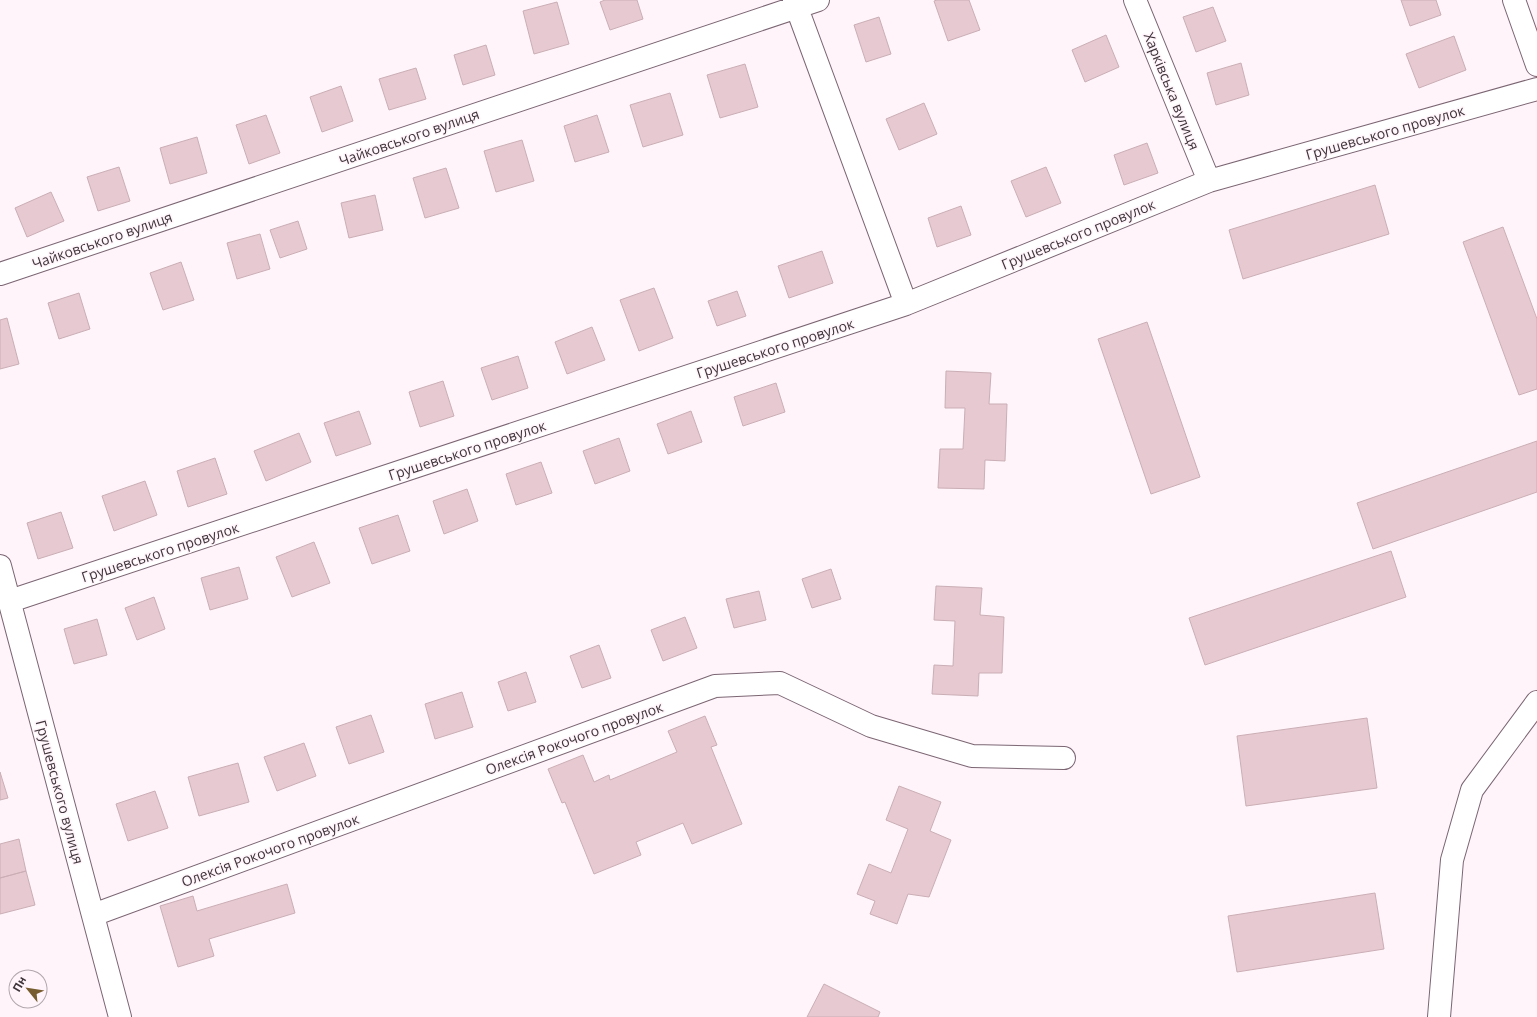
<svg xmlns="http://www.w3.org/2000/svg" width="1537" height="1017" viewBox="0 0 1537 1017" font-family="'Open Sans',sans-serif">
  <rect width="100%" height="100%" fill="#fef4fa"/>
  <path fill="#e7cad1" stroke="#cbaeb5" d="M605 0H637L643 19 610 30 600 2Z
    M937 0H969L980 30 948 41 934 1Z
    M1401 0H1436L1441 15 1410 26Z
    M557 2 569 44 534 54 523 11Z
    M1213 7 1226 41 1196 52 1183 17Z
    M879 17 891 54 866 62 854 25Z
    M1106 35 1119 67 1085 82 1072 50Z
    M1454 36 1466 70 1419 88 1406 54Z
    M486 45 495 75 463 85 454 55Z
    M1241 63 1249 95 1216 105 1207 73Z
    M745 64 758 107 720 118 707 75Z
    M416 68 426 99 389 110 379 79Z
    M341 86 353 121 322 132 310 97Z
    M670 93 683 135 643 147 630 105Z
    M924 103 937 134 899 150 886 119Z
    M266 115 280 153 249 164 236 125Z
    M597 115 609 152 575 162 564 126Z
    M197 137 207 173 170 184 160 148Z
    M522 140 534 181 496 192 484 151Z
    M1147 143 1158 173 1124 185 1114 155Z
    M119 167 130 201 98 211 87 177Z
    M1046 167 1061 203 1026 217 1011 181Z
    M446 168 459 208 425 218 413 178Z
    M1375 185 1389 234 1243 279 1229 230Z
    M51 192 64 221 27 237 15 208Z
    M375 195 383 230 349 238 341 203Z
    M961 206 971 235 937 247 928 218Z
    M298 221 307 249 280 258 270 230Z
    M1503 227 1537 319V389L1519 395 1463 242Z
    M260 234 270 269 237 279 227 243Z
    M822 251 833 283 789 298 778 266Z
    M181 262 194 300 163 310 150 273Z
    M654 288 673 338 639 351 620 300Z
    M737 291 746 316 717 326 708 301Z
    M79 293 90 329 59 339 48 303Z
    M7 318 19 364 0 369V320Z
    M1147 322 1200 477 1151 494 1098 339Z
    M592 327 605 360 567 374 555 342Z
    M518 356 528 388 492 400 481 368Z
    M946 371 991 373 989 404H1007L1005 461 985 460 984 489 938 488 940 449H963L965 408H945Z
    M443 381 454 416 420 427 409 392Z
    M776 383 785 412 743 426 734 397Z
    M359 411 371 444 336 456 324 423Z
    M691 411 702 442 668 454 657 424Z
    M299 433 311 462 266 481 254 451Z
    M619 438 630 471 595 484 583 451Z
    M1537 441V492L1373 549 1357 503Z
    M215 458 227 494 188 507 177 471Z
    M541 462 552 493 516 505 506 474Z
    M145 481 157 515 114 531 102 496Z
    M467 489 478 521 444 534 433 501Z
    M61 512 73 548 38 559 27 523Z
    M398 515 410 551 372 564 359 528Z
    M314 542 330 583 292 597 276 557Z
    M1391 551 1406 597 1205 665 1189 618Z
    M239 567 248 599 210 610 201 578Z
    M831 569 841 599 812 608 802 579Z
    M936 586 982 588 980 615 1004 617 1002 673H979L978 696 932 694 934 665 953 666 955 621 934 620Z
    M759 591 766 620 734 628 726 599Z
    M154 597 165 629 137 640 125 608Z
    M685 617 697 648 663 661 651 630Z
    M97 619 107 655 74 664 64 629Z
    M599 645 611 678 582 688 570 656Z
    M526 672 536 702 508 711 498 682Z
    M462 692 473 727 435 739 425 704Z
    M371 715 384 752 349 764 336 727Z
    M705 716 717 745 711 747 742 824 692 844 683 823 636 842 641 855 594 874 565 802 562 803 548 769 583 755 594 782 609 775 610 780 677 752 668 731Z
    M1367 718 1377 788 1246 806 1237 736Z
    M304 743 316 776 277 791 264 757Z
    M238 763 249 802 199 816 188 777Z
    M0 772 8 798 0 800Z
    M899 786 941 802 930 831 951 840 929 897 908 894 897 924 870 914 875 901 857 894 869 864 891 873 908 829 886 820Z
    M155 791 168 828 128 841 116 804Z
    M19 839 26 871 0 878V844Z
    M26 871 35 905 0 914V878Z
    M287 884 295 913 209 939 214 956 178 967 160 906 193 896 197 911Z
    M1375 893 1384 949 1237 972 1228 916Z
    M824 984 880 1012 878 1017H807Z"/>
  <g fill="none" stroke-linecap="round" stroke-linejoin="round">
    <defs>
      <path id="minor" d="M794 0 906 304
        M1135 0 1209 181
        M1514 0 1537 65
        M0 274 818 0
        M0 566 120 1017
        M10 601 906 304 1209 181 1537 89
        M93 915 715 686 780 683 871 726 972 756 1064 758
        M1439 1017 1452 860 1472 790 1537 702"/>
    </defs>
    <use href="#minor" stroke="#7b6572" stroke-width="24"/>
    <use href="#minor" stroke="#fff" stroke-width="22"/>
  </g>
  <g text-anchor="middle" dominant-baseline="central" stroke-width="3" stroke-linejoin="round" paint-order="stroke">
    <g font-size="14" fill="#3e343a" stroke="#fef4fa">
      <text transform="translate(1172 91) rotate(68)">Харківська вулиця</text>
      <text transform="translate(1385 132) rotate(-16)">Грушевського провулок</text>
      <text transform="translate(409 137) rotate(-19)">Чайковського вулиця</text>
      <text transform="translate(1078 234) rotate(-22)">Грушевського провулок</text>
      <text transform="translate(102 240) rotate(-19)">Чайковського вулиця</text>
      <text transform="translate(775 348) rotate(-18)">Грушевського провулок</text>
      <text transform="translate(467 450) rotate(-18)">Грушевського провулок</text>
      <text transform="translate(160 552) rotate(-18)">Грушевського провулок</text>
      <text transform="translate(574 738) rotate(-20)">Олексія Рокочого провулок</text>
      <text transform="translate(60 792) rotate(75)">Грушевського вулиця</text>
      <text transform="translate(270 850) rotate(-20)">Олексія Рокочого провулок</text>
    </g>
  </g>
  <g transform="translate(28 989) rotate(300)"><circle r="19" fill="#fef4fa" stroke="#b1a7ad"/>
  <path d="M0-3L7 15L0 10L-7 15Z" fill="#765c2e"/>
  <text y="-6" font-size="11" font-weight="bold" text-anchor="middle" fill="#3e343a">Пн</text>
  </g>
</svg>
